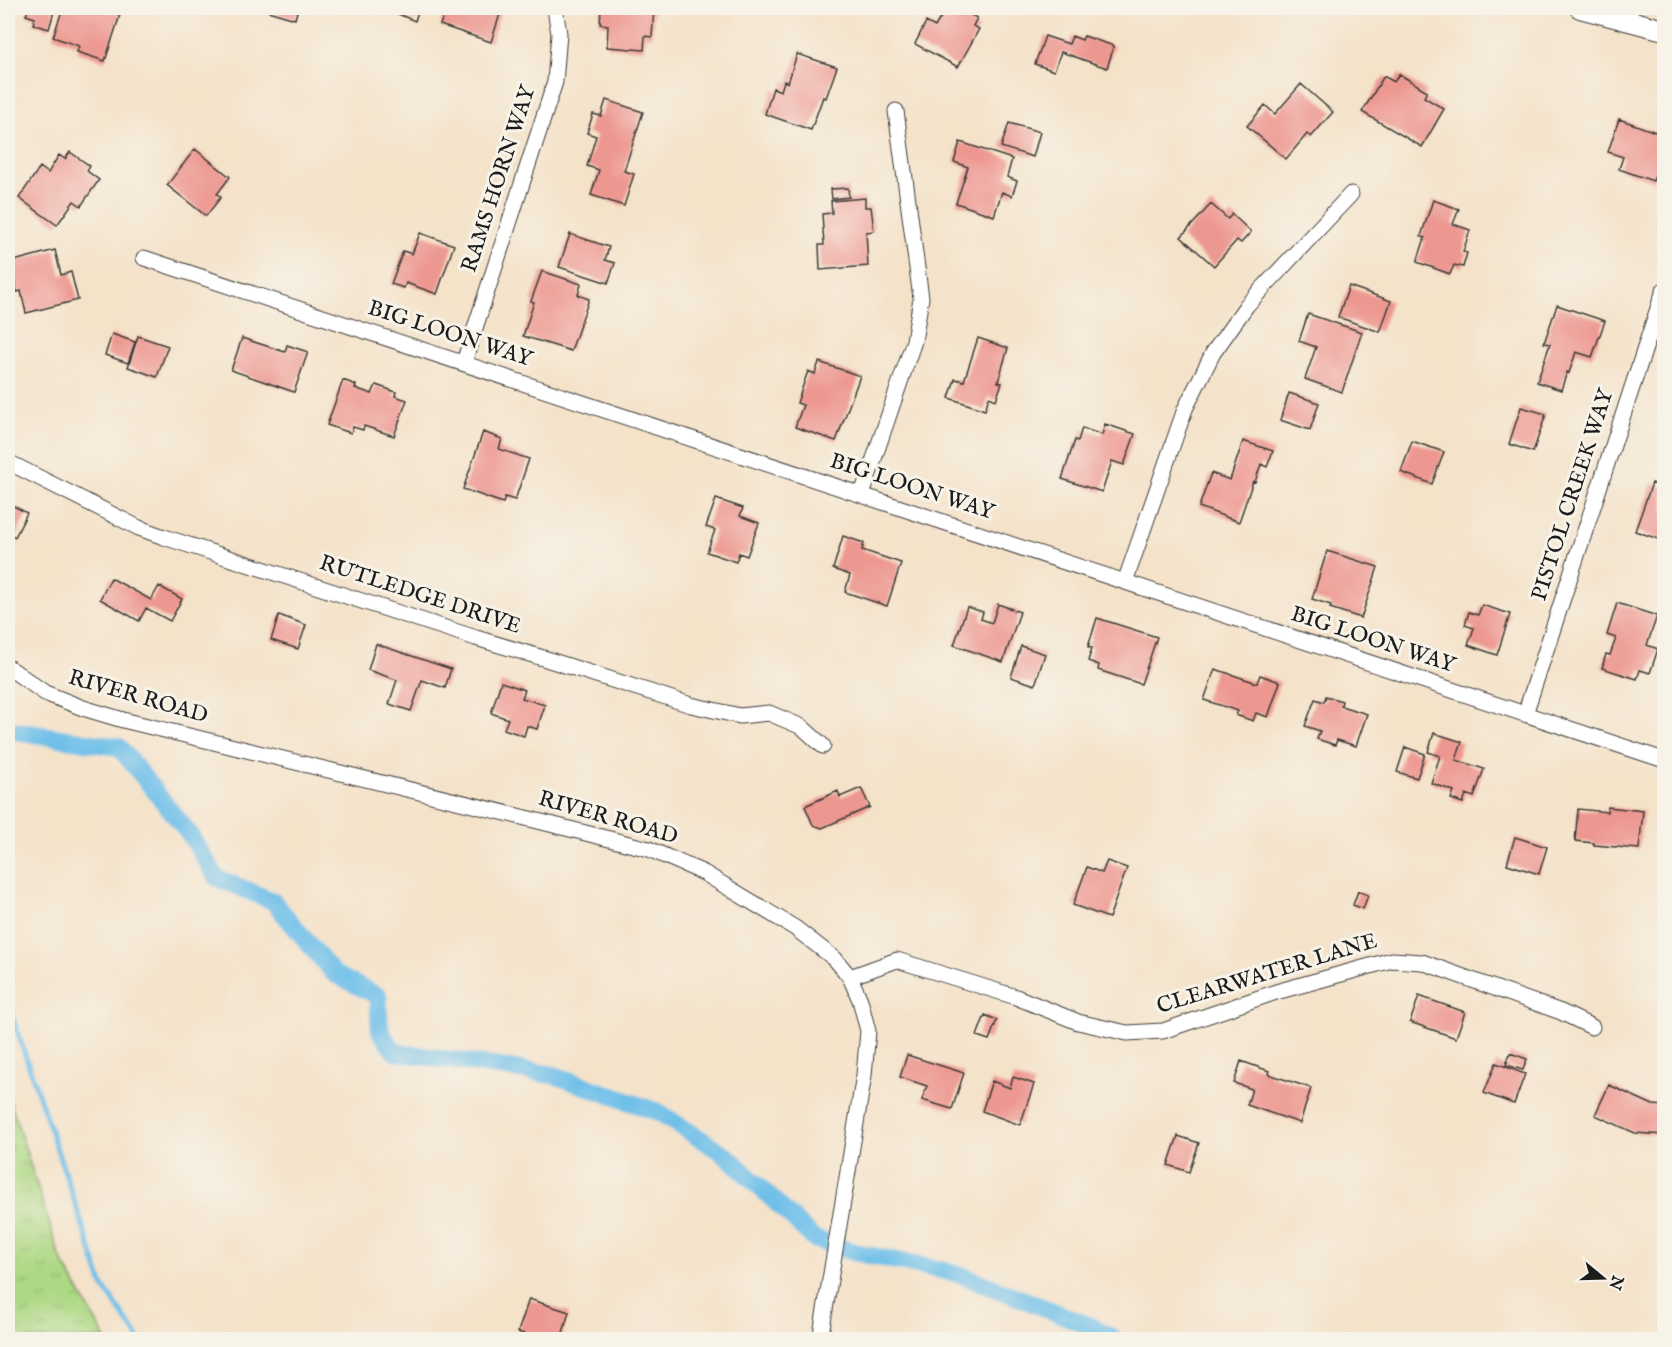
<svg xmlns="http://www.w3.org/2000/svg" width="1672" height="1347" viewBox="0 0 1672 1347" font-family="'IM FELL English',serif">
  <defs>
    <pattern id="grass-tufts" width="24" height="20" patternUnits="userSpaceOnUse" patternTransform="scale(1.5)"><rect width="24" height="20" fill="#add884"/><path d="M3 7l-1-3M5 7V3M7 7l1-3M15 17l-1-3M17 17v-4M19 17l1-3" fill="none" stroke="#94b971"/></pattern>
  </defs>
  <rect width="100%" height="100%" fill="#f7f3e8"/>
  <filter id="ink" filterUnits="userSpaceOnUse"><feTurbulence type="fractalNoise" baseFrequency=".0167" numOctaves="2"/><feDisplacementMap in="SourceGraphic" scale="12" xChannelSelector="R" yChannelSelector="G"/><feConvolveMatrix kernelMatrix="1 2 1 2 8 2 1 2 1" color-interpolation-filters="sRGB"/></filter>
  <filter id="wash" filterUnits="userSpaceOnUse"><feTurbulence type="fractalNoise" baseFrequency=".008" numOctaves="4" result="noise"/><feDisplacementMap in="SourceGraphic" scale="24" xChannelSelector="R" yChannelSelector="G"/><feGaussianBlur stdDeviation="1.35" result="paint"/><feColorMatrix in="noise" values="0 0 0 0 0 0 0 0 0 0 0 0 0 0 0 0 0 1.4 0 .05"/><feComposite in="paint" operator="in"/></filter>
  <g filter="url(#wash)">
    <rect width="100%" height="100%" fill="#f4e2c9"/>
    <path fill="url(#grass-tufts)" stroke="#647a50" stroke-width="1.5" d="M8 1095 60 1257 106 1339H8Z"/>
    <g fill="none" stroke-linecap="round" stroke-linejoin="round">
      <path stroke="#6ebfe9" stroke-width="5" d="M8 1004 103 1286 140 1340"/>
      <path stroke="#6ebfe9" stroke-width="18" d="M8 730 119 747 188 832 217 878 273 901 334 974 378 996 380 1031 395 1052 554 1075 658 1112 726 1155 814 1239 854 1252 959 1274 1095 1328 1116 1340"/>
    </g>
    <g id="blocks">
      <path fill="#ed9791" d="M29 8H55L49 29 33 24 35 18 26 15Z
        M63 8H99L120 15 105 61 77 52 79 46 53 37Z
        M269 8H298L295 19 268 11Z
        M400 8H419L415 21 398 14Z
        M446 8H501L499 11H501L491 42 440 25Z
        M601 8H654L652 37 645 36 644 50 607 47 608 25 600 24Z
        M946 8H958L977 18 973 26 979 29 958 67 915 44 926 22 935 27Z
        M1045 36 1069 44 1072 36 1082 40 1084 36 1114 46 1107 68 1061 52 1054 71 1035 64Z
        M797 54 837 67 826 98 823 97 811 130 765 114 773 88 781 91 784 81 788 83Z
        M1399 74 1427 91 1424 97 1444 109 1422 147 1362 112 1384 76 1394 82Z
        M1301 84 1333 112 1311 137 1307 134 1286 159 1247 126 1265 105 1275 114Z
        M606 100 643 112 624 171 634 174 624 206 591 195 599 170 587 166 596 136 587 133 593 114 601 116Z
        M1619 119 1664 135V147L1653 181 1619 169 1623 157 1608 152Z
        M1009 123 1040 132 1033 157 1001 147Z
        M960 142 1012 159 1007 177 1017 181 1012 196 1002 192 994 216 956 203 968 167 954 162Z
        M195 149 230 177 217 194 221 197 206 216 167 185Z
        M70 152 90 166 87 171 99 180 81 206 74 201 57 225 19 198 40 167 48 173 59 155 65 159Z
        M848 188 849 197 832 199 831 189Z
        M865 198V207H871L874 231 866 232 868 266 820 270 819 245H824L822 214 832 213 831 201Z
        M1433 200 1459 209 1453 224 1470 230 1463 252 1467 253 1463 267 1454 265 1450 274 1417 262 1425 238 1421 236Z
        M1211 204 1228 219 1232 214 1251 232 1241 243 1237 240 1214 266 1181 237Z
        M420 233 454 245 437 294 406 283 404 288 391 284 403 251 412 254Z
        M570 234 609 247 605 260 615 263 608 283 559 267Z
        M55 250 61 275 71 272 78 300 26 313 21 291 17 292 10 262Z
        M542 271 581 284 578 295 589 299 571 351 523 336 534 302 531 301Z
        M1349 286 1391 301 1380 332 1338 317Z
        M1557 305 1605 321 1592 357 1576 352 1569 373 1567 372 1561 390 1537 382 1550 344 1544 343Z
        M1308 314 1362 332 1342 392 1305 379 1316 347 1299 341Z
        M112 334 135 342 128 363 105 355Z
        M138 336 168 346 157 377 128 367Z
        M242 338 285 352 287 345 308 352 294 392 231 370Z
        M978 338 1008 348 998 382 1002 383 996 400 989 397 985 410 949 398 955 379 964 381Z
        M819 362 860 376 836 441 795 427 803 405 797 403 808 371 815 374Z
        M343 380 356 385 355 388 372 394 376 385 396 392 395 396 407 400 394 436 364 426 363 430 353 427 351 433 327 425Z
        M1289 393 1319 403 1310 430 1280 420Z
        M1521 407 1546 414 1533 452 1509 444Z
        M1105 424 1135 434 1124 465 1112 461 1102 492 1062 479 1075 440 1078 441 1082 428 1102 435Z
        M483 432 502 439 499 449 529 459 515 500 505 497 503 503 463 489Z
        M1243 441 1273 451 1267 467 1261 464 1255 482 1253 481 1239 522 1199 507 1211 473 1230 480Z
        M1412 441 1444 452 1432 484 1401 472Z
        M1652 483 1664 488V541L1635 531Z
        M716 499 743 508 740 516 759 523 747 556 739 553 736 562 707 552 715 530 706 527Z
        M8 503 27 513 15 537 8 533Z
        M843 536 864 543 862 550 901 563 887 606 845 592 850 575 833 569Z
        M1327 551 1378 567 1361 618 1330 608 1331 605 1312 599Z
        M111 578 151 600 159 586 182 599 170 621 146 608 139 621 100 599Z
        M1617 603 1657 616 1647 645 1658 649 1650 673 1640 670 1637 679 1602 668 1606 654 1610 655 1616 638 1607 635Z
        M998 604 1020 612 1003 662 954 645 967 607 983 612 981 619 992 623Z
        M1482 605 1510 614 1497 655 1468 645 1474 628 1465 625 1469 612 1478 615Z
        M279 615 306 625 298 649 271 640Z
        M1097 618 1157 637 1141 684 1098 670 1099 665 1088 661 1092 648 1088 647Z
        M376 644 451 669 445 688 422 680 411 711 389 704 397 680 368 670Z
        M1021 646 1045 654 1035 685 1011 677Z
        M1215 669 1257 683 1260 675 1280 682 1268 717 1256 713 1253 721 1236 715 1238 711 1204 700Z
        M501 682 525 690 522 698 545 705 537 729 527 726 524 736 504 729 508 719 491 713Z
        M1326 696 1342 701 1341 706 1367 714 1356 746 1337 740 1335 745 1317 739 1320 731 1305 726 1315 699 1324 702Z
        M1434 733 1462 742 1456 760 1484 769 1474 797 1466 794 1463 803 1451 799 1454 791 1431 783 1440 756 1428 752Z
        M1405 747 1425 754 1417 778 1397 772Z
        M861 788 870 807 822 828 813 825 805 806 838 791 840 797Z
        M1608 807 1643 811 1639 849 1594 845V843L1575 841 1578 809 1607 812Z
        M1515 837 1547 847 1539 874 1507 864Z
        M1107 861 1127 868 1109 918 1073 905 1087 867 1102 873Z
        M1358 891 1368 895 1363 909 1353 905Z
        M1419 996 1465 1012 1456 1038 1410 1022Z
        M985 1015 997 1020 989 1040 977 1036Z
        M1510 1053 1527 1059 1523 1070 1506 1065Z
        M907 1055 964 1073 952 1109 922 1100 927 1086 900 1077Z
        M1241 1061 1269 1071 1268 1074 1311 1088 1300 1123 1247 1105 1252 1089 1234 1083Z
        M1496 1063 1525 1074 1514 1104 1484 1093Z
        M1013 1077 1034 1084 1020 1125 982 1111 992 1081 1010 1088Z
        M1609 1085 1653 1105 1664 1106V1135L1635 1133 1595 1115Z
        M1178 1136 1199 1143 1189 1172 1168 1165Z
        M529 1299 569 1312 561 1340H542L518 1332Z"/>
    </g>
  </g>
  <g filter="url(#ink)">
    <use href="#blocks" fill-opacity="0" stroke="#3c3a36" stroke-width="1.5"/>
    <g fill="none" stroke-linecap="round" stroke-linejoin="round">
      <defs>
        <path id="minor" d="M144 258 1664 760
          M464 362 555 82 559 34 555 8
          M8 462 139 528 164 537 476 638 543 658 691 705 740 716 769 713 802 727 823 746
          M862 494 914 341 921 298 896 111
          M1125 582 1185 409 1213 353 1247 305 1351 194
          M8 667 45 693 83 708 123 720 534 820 649 849 704 873 795 928 835 959 850 977 860 1000 868 1031 864 1075 820 1340
          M1525 714 1664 290
          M850 977 897 960 1016 997 1078 1022 1127 1033 1163 1031 1276 992 1392 960 1422 962 1561 1012 1592 1027"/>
        <path id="tertiary" d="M1580 8 1664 30"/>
      </defs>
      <use href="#minor" stroke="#3c3a36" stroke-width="17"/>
      <use href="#tertiary" stroke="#3c3a36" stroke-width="22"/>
      <use href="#minor" stroke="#fff" stroke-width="15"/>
      <use href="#tertiary" stroke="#fff" stroke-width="20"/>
    </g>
  </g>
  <g text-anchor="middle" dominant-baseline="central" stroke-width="6" stroke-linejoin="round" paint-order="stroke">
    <g font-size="22" fill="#1c1c1c" stroke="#f7f3e8">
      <text transform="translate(499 179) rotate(-72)">RAMS HORN WAY</text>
      <text transform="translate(450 334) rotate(18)">BIG LOON WAY</text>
      <text transform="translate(912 487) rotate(18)">BIG LOON WAY</text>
      <text transform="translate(1573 495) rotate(-72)">PISTOL CREEK WAY</text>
      <text transform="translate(420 595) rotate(18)">RUTLEDGE DRIVE</text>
      <text transform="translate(1373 640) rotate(18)">BIG LOON WAY</text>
      <text transform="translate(138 697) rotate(16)">RIVER ROAD</text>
      <text transform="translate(608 818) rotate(16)">RIVER ROAD</text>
      <text transform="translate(1267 974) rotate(-17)">CLEARWATER LANE</text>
    </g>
  </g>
  <rect width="1672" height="1347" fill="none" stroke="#f7f3e8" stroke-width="30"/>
  <g transform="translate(1603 1278) rotate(109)" stroke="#f7f3e8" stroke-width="4.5" paint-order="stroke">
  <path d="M0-4.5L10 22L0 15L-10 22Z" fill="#1c1c1c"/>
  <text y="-9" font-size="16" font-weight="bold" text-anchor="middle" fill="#1c1c1c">N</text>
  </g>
</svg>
